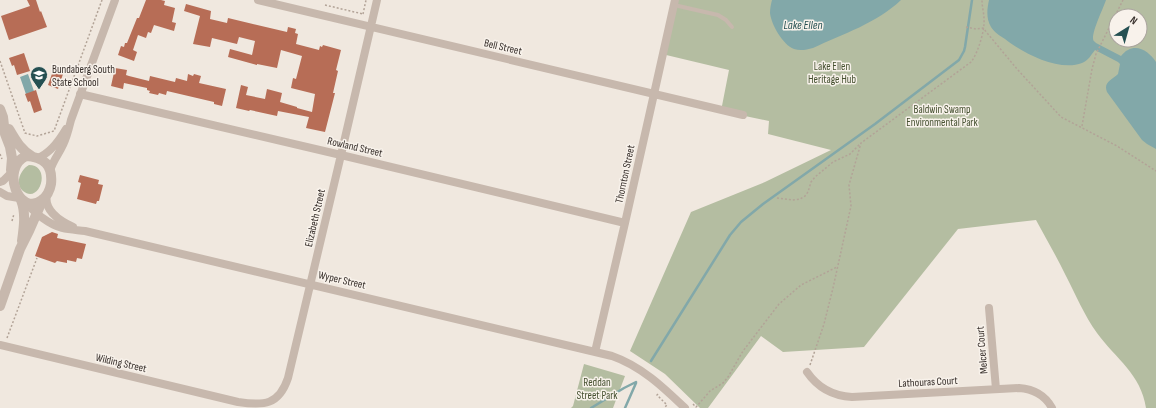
<svg xmlns="http://www.w3.org/2000/svg" width="1156" height="408" viewBox="0 0 1156 408" font-family="'Sofia Sans Condensed',sans-serif">
  <rect width="100%" height="100%" fill="#f0e8df"/>
  <path fill="#b4bda1" fill-rule="evenodd" d="M675 0H1156V408H1146C1141 374 1116 359 1097 333 1084 315 1076 295 1066 276 1057 257 1046 239 1036 220L958 229 864 347 783 352 761 336 708 408H700L665 374 630 351 691 212 765 182 831 150 768 134 769 121 721 111 729 70 662 54ZM1116 16H1140V40H1116Z
    M29 165C52 165 40 205 23 191 14 184 21 169 29 165Z
    M584 364 625 376 613 408H571L573 406Z"/>
  <path fill="#82a8a9" d="M772 0H901C877 23 843 34 813 48 806 50 800 51 794 49 783 45 771 24 770 13 770 8 771 4 772 0Z
    M989 0H1106C1103 9 1093 29 1093 38 1093 41 1094 41 1096 43L1121 56C1123 54 1125 51 1128 50 1139 44 1150 53 1156 62V149L1147 144 1142 140 1107 92C1103 82 1112 80 1118 74L1120 64 1118 62 1095 50C1091 55 1088 61 1082 63 1059 72 1023 53 1005 39 1000 36 994 32 991 27 986 19 987 9 989 0Z
    M28 74 36 97 28 100 20 77Z"/>
  <g fill="none" stroke-linecap="round" stroke-linejoin="round">
    <path stroke="#82a8a9" stroke-width="2.5" d="M651 361 730 235 741 222 763 204 875 124 959 60 964 51 965 47 972 0
      M591 408 624 388 636 382
      M625 408 636 383"/>
  </g>
  <path fill="#b76d56" d="M27 0H36L40 12 41 11 47 27 9 40 1 16 30 6Z
    M146 0H161L165 1 164 5 175 8 172 22 176 23 174 31 154 25 151 33 148 32 146 38 138 35 133 50 137 52 134 61 118 55 121 46 124 47 125 43H127L137 18H139Z
    M186 4 211 11 210 19 227 23 228 18 287 32 288 27 296 29 295 33 298 34 296 44 319 50 320 46 322 47 323 45 341 50 336 70 338 71 333 93H335L325 132 306 128 309 117 278 111 277 116 250 110 249 111 236 108 241 85 248 87 246 95 265 99 267 89 282 93 280 102 297 107V108L312 112 315 94 291 88 293 78 296 79 302 56 281 50 277 68 257 64V65L228 57 230 49 252 55 255 41 239 37 237 44 212 38 210 47 193 44 200 16 184 11Z
    M24 53 30 71 17 75 14 65 12 66 9 58Z
    M115 68 127 70 126 75 129 76 149 81 150 76 175 82 176 78 187 81 188 74 193 76 194 74 201 76 199 83 226 89 222 106 214 104V102L167 91 166 95 159 93 158 95 149 93 150 91 147 90V88L124 83 123 89 111 86Z
    M53 71 63 74 58 89 48 85Z
    M36 90 42 110 34 113 30 101 28 102 25 94Z
    M80 175 99 180 98 184 103 185 99 201H97L96 204 77 199 81 183 78 182Z
    M52 232 58 234 57 238 86 244 82 259 77 258 76 262 67 260V263L57 261 55 263 35 256 42 237Z"/>
  <g fill="none" stroke-linecap="round" stroke-linejoin="round">
    <path stroke="#b2a397" stroke-width="1.5" stroke-dasharray="2 2" stroke-linecap="butt" d="M325 5 363 14
      M363 14 366 0
      M966 27 976 29 983 28 1017 69 1061 117 1117 146 1156 171
      M0 61 25 133 37 136 54 131 102 0
      M1082 126 1092 69 1096 54 1123 0
      M0 154 2 159
      M777 198 792 200 800 199 805 196 808 192 811 182 815 177 833 162 850 154 861 143
      M12 221 14 214
      M7 338 37 258
      M810 365 824 324 833 288 851 206 849 185 861 143 971 62C978 53 985 30 984 19 984 13 982 7 982 0
      M658 394 657 395 667 405 664 408
      M693 404 696 407 710 391 723 383 728 377 743 351 779 304 801 285 837 267"/>
    <path stroke="#c7b8ad" stroke-width="4" d="M674 5 718 15 726 20 732 27"/>
    <path stroke="#c7b8ad" stroke-width="8" d="M258 0 743 115
      M80 94 341 155 625 223
      M37 158C50 154 59 141 66 129
      M50 171C53 160 59 154 63 145 67 137 69 128 71 120L115 0
      M0 182 3 181 10 174
      M0 192 7 196 19 198
      M47 194C43 211 60 221 73 227
      M23 201C35 212 47 224 62 228 70 230 77 230 85 231L612 356C641 366 663 387 685 408
      M989 308 996 389
      M0 345 238 402C264 406 279 405 288 378L341 155 377 0
      M595 352 625 223 654 94 675 0
      M807 372C818 388 833 396 852 397L1019 388C1033 389 1045 395 1052 408"/>
    <path stroke="#c7b8ad" stroke-width="10" d="M0 109 3 117 5 134 10 147 12 158 11 170
      M9 129C16 141 21 150 33 157
      M26 156C44 157 53 165 51 184 50 190 47 196 42 200 19 218 0 168 26 156Z
      M21 200C26 213 24 227 22 241
      M0 306 20 249 29 231 43 199"/>
  </g>
  <defs>
    <symbol id="school-pin" viewBox="-11 -11 22 30"><path d="M0 17L-7.5 6A9.5 9.5 0 1 1 7.5 6Z" fill="#255052" stroke="#f8f2eb"/><path d="M0-5L7-2L0 1L-7-2ZM-4 1L0 2.5L4 1V4Q0 6-4 4Z" fill="#fff"/></symbol>
  </defs>
  <g fill-rule="evenodd">
    <use href="#school-pin" x="29" y="65" width="20" height="27"/>
  </g>
  <g text-anchor="middle" dominant-baseline="central" stroke-width="3" stroke-linejoin="round" paint-order="stroke">
    <g font-size="11" fill="#362e2a" stroke="#f8f2eb">
      <text transform="translate(503 47) rotate(13)">Bell Street</text>
      <text transform="translate(355 147) rotate(13)">Rowland Street</text>
      <text transform="translate(625 174) rotate(-78)">Thornton Street</text>
      <text transform="translate(315 218) rotate(-77)">Elizabeth Street</text>
      <text transform="translate(342 280) rotate(13)">Wyper Street</text>
      <text transform="translate(982 350) rotate(-95)">Melcer Court</text>
      <text transform="translate(121 363) rotate(13)">Wilding Street</text>
      <text transform="translate(928 382) rotate(-3)">Lathouras Court</text>
    </g>
    <g font-size="11" fill="#465131" stroke="#f8f2eb">
      <text x="832" y="66">Lake Ellen<tspan x="832" dy="13">Heritage Hub</tspan></text>
      <text x="942" y="109">Baldwin Swamp<tspan x="942" dy="13">Environmental Park</tspan></text>
      <text x="597" y="382">Reddan<tspan x="597" dy="13">Street Park</tspan></text>
    </g>
    <g font-size="11" fill="#362e2a" stroke="#f8f2eb" text-anchor="start">
      <text x="52" y="69">Bundaberg South<tspan x="52" dy="13">State School</tspan></text>
    </g>
    <g font-size="12" font-style="italic" fill="#255052" stroke="#f8f2eb">
      <text x="803" y="25">Lake Ellen</text>
    </g>
  </g>
  <g transform="translate(1128 28) rotate(37)"><circle r="19" fill="#f8f2eb" stroke="#aaa49e"/>
  <path d="M0-3L7 15L0 10L-7 15Z" fill="#255052"/>
  <text y="-6" font-size="11" font-weight="bold" text-anchor="middle" fill="#362e2a">N</text>
  </g>
</svg>
